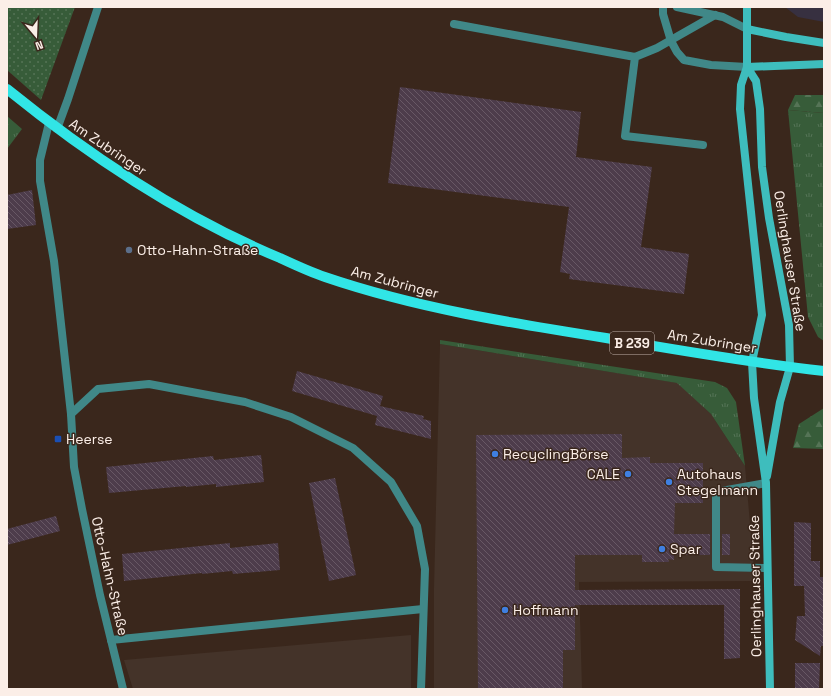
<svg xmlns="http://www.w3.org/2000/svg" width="831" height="696" viewBox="0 0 831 696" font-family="'Space Grotesk',sans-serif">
  <defs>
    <pattern id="grass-tufts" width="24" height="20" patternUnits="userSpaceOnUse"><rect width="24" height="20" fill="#375c39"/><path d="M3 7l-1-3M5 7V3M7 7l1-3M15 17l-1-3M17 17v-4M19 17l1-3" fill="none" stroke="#557456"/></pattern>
    <pattern id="forest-firs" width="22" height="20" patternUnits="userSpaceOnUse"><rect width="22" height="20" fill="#375c39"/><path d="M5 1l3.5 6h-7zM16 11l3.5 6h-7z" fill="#557456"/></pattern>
    <pattern id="park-dots" width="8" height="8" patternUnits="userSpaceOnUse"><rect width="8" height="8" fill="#375c39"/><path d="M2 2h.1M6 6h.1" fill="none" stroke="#557456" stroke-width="1.8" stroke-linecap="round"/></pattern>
    <pattern id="building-back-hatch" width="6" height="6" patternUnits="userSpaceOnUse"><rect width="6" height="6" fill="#4d3c4b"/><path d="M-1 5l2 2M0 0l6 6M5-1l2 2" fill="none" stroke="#685865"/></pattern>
  </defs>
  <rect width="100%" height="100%" fill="#3a271c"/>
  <path fill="#443329" d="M440 344 678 383 711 414 745 466 755 581 579 582 582 689H434V589Z
    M411 635V689H133L124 660Z"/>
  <path fill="#373040" d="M785 7H824V22L798 17Z"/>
  <path fill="url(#grass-tufts)" d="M788 110 824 113V341L818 337 808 317Z
    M7 116 22 129 7 149Z
    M440 340 715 382 727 388 736 402 745 466 711 414 677 383 440 344Z"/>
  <path fill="url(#forest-firs)" d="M795 95H824V113L788 110Z
    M824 408V449L793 448 799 424Z"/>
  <path fill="url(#park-dots)" d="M7 7H75L41 100 7 70Z"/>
  <path fill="url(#building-back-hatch)" d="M400 87 581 112 576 157 652 167 641 247 689 254 684 294 569 279 570 274 560 272 569 207 388 183Z
    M32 190 36 225 7 229V195Z
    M297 371 383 396 380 406 424 416 423 419 431 421V439L375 425 377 416 292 391Z
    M622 434V458L650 457V463H703V503H675L674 534H710V555H674V560L668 559 669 562H642V555H575V590L740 589V658L724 659V605H575V650H563V689H478L476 435Z
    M261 455 264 482 216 487V484L186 487V486L109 493 106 467 213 456 214 460Z
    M335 478 356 575 329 581 309 483Z
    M56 516 60 531 7 545V529Z
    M794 522 811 523V561H820V577H824V646H821L820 656 795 640 797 616H805L804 586H794Z
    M722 534H730V555H722Z
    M230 543V548L278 543 280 570 233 574 232 571 202 574V573L124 581 122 554Z
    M795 663H820L819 689H795Z"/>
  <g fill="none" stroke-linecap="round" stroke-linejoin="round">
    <path stroke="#408888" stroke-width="8" d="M454 24 635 57
      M49 123 40 160V181L54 261 71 414
      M57 129 68 99 98 7
      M703 145 625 136 635 57 657 48 715 15
      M766 483 716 492V567L767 568
      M111 640 423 609"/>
    <path stroke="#408888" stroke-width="8" d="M663 7V14L671 41 677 52 684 60 711 65 747 67
      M677 7 723 17 747 29
      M123 689 100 595 82 509 74 467 71 414 98 389 149 384 245 402 291 417 353 448 391 482 417 526 425 569 421 689"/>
    <path stroke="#3ebdbd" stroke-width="8" d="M747 7V67L741 85 740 109 762 315 752 362 754 398 766 483 770 689
      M747 29 786 37 824 43
      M747 67 756 81 760 109 762 167 769 218 789 325 790 367 780 402 767 476
      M747 67 824 64"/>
    <path stroke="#31e5e6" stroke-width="10" d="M7 89C91 157 181 217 280 258 295 265 310 272 325 277 416 308 511 323 606 338 678 350 751 363 824 371"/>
  </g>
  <circle fill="#5c6f8a" stroke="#3a271c" stroke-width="1.5" cx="129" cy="250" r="4"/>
  <rect fill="#1a4fb4" stroke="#3a271c" stroke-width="1.5" x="54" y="435" width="8" height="8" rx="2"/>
  <g fill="#3f7fe0" stroke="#3a271c" stroke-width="1.5">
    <circle cx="495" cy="454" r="4"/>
    <circle cx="628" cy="474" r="4"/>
    <circle cx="669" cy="482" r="4"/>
    <circle cx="662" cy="549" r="4"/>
    <circle cx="505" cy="610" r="4"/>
  </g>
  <g text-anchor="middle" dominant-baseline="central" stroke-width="3" stroke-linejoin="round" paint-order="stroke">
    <rect fill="#3a271c" stroke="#c1b2aa" stroke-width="1" x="610" y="332" width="44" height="22" rx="3"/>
    <g font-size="13" font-weight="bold" fill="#fbeee7">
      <text x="632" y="343">B 239</text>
    </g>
    <g font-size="14" fill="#fbeee7" stroke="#3a271c">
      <text transform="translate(108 147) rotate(34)">Am Zubringer</text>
      <text transform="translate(790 261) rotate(81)">Oerlinghauser Straße</text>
      <text transform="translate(395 282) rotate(15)">Am Zubringer</text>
      <text transform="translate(712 341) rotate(9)">Am Zubringer</text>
      <text transform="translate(110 576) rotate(77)">Otto-Hahn-Straße</text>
      <text transform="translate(755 586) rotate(-91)">Oerlinghauser Straße</text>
    </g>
    <g font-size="14" fill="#fbeee7" stroke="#3a271c" text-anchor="start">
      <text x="137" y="250">Otto-Hahn-Straße</text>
      <text x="66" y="439">Heerse</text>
      <text x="503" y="454">RecyclingBörse</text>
      <text x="620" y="474" text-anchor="end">CALE</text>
      <text x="677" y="474">Autohaus<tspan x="677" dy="16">Stegelmann</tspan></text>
      <text x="670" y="549">Spar</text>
      <text x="513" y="610">Hoffmann</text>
    </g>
  </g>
  <rect width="831" height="696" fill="none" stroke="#fbeee7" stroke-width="16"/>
  <g transform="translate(36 36) rotate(161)" stroke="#3a271c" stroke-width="3" paint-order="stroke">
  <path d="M0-3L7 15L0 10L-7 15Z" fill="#fbeee7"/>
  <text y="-6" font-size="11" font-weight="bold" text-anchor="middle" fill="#fbeee7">N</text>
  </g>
</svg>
